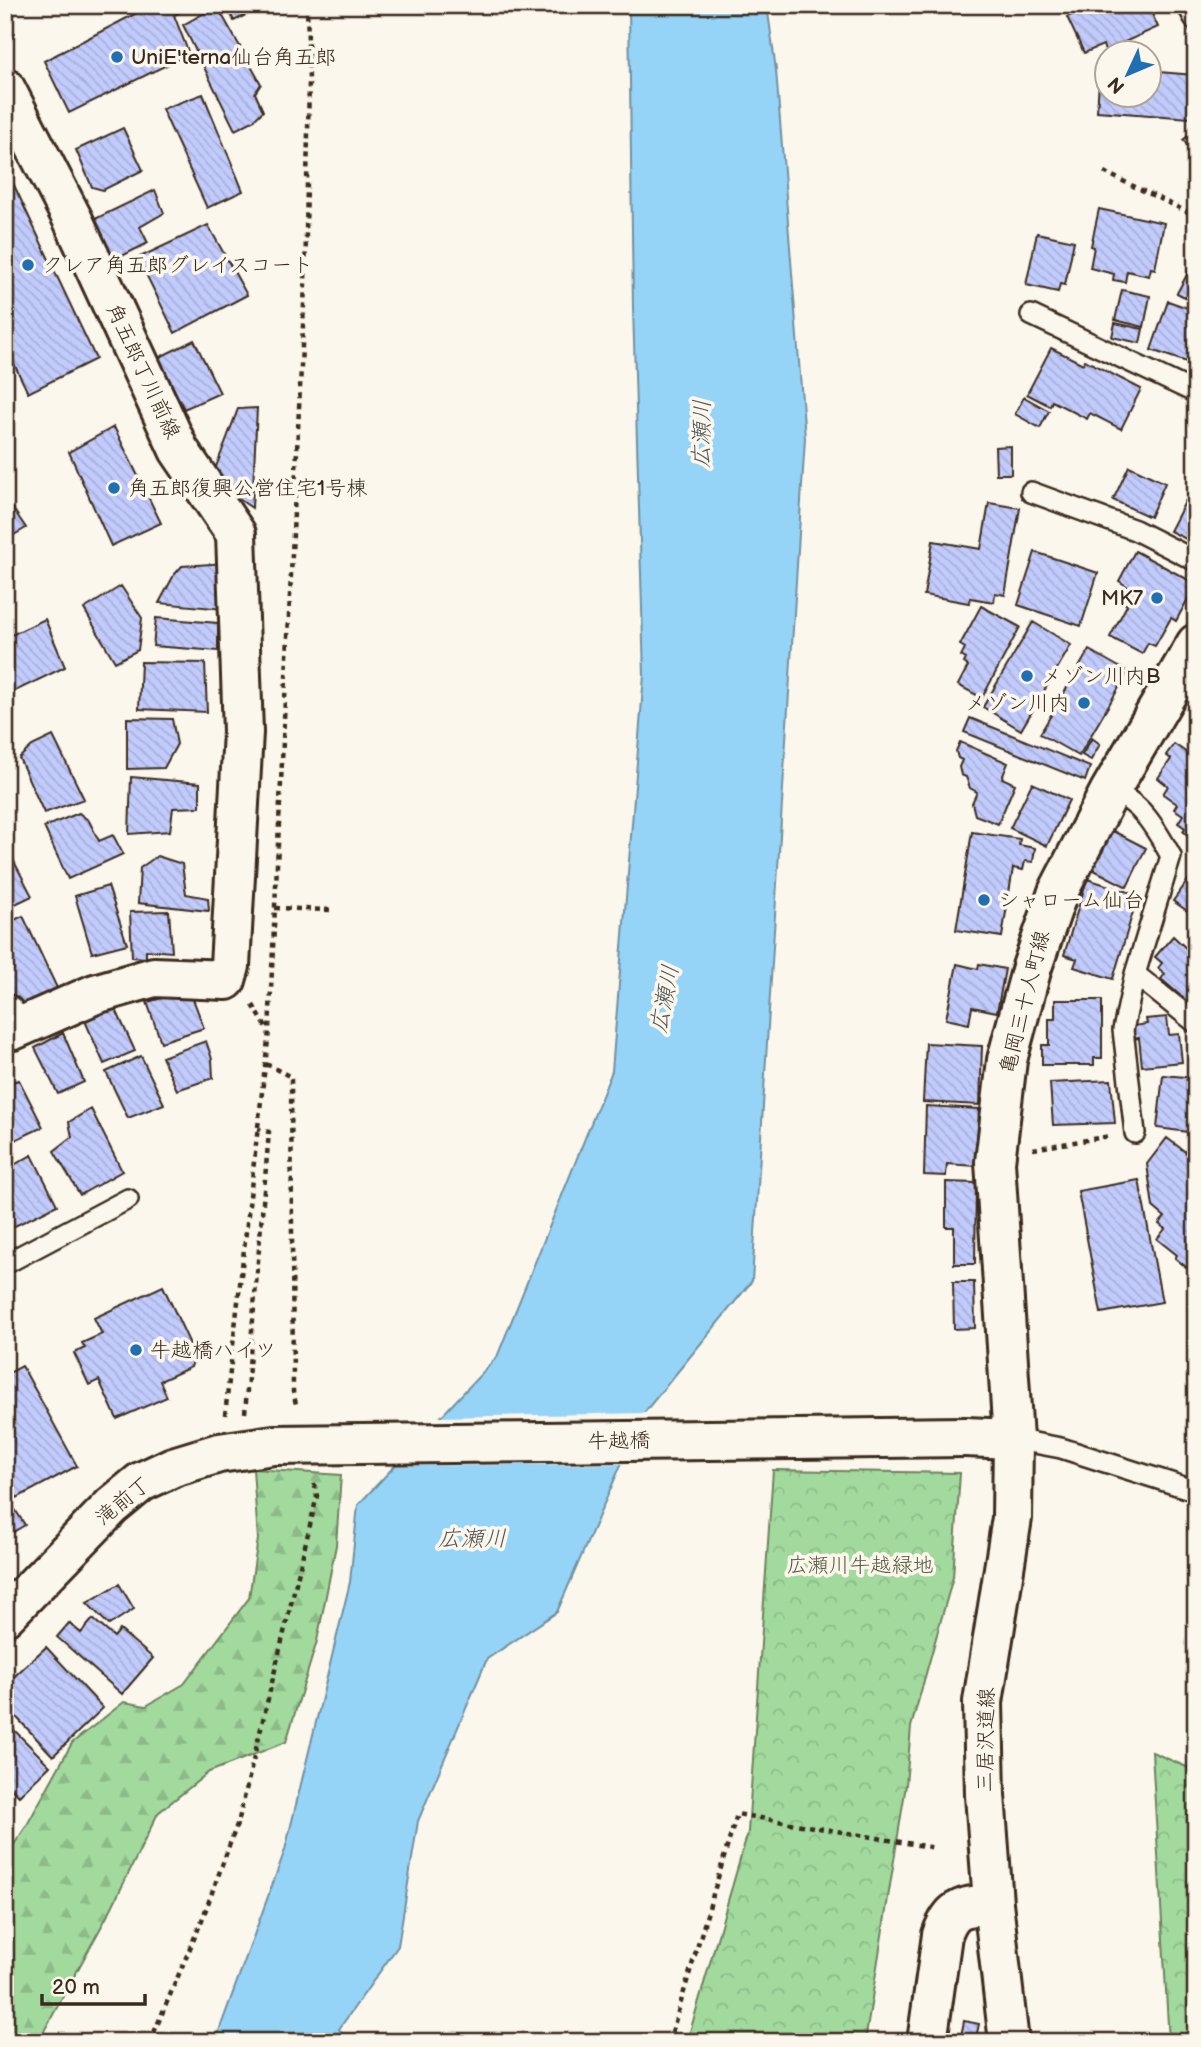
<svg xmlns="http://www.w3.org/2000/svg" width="1201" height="2047" viewBox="0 0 1201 2047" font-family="'Balsamiq Sans','Klee One',sans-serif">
  <defs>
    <pattern id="forest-firs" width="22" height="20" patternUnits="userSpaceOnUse" patternTransform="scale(1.75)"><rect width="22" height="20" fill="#a2da9e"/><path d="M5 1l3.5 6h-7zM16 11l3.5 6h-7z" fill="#8cbb88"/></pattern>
    <pattern id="park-crowns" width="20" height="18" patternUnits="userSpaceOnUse" patternTransform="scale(1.75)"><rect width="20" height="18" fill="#a2da9e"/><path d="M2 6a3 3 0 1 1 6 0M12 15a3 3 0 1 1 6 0" fill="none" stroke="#8cbb88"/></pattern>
    <pattern id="building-back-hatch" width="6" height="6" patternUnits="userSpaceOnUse" patternTransform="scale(1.75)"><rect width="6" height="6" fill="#c1cbfc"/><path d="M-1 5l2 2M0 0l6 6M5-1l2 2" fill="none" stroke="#a7aed8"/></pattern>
  </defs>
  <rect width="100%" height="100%" fill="#fbf7ec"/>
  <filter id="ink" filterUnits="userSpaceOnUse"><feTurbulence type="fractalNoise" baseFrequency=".0143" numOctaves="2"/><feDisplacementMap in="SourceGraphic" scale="14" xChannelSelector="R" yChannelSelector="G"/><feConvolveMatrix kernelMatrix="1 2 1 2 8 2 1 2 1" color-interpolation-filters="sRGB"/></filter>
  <g filter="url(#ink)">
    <path fill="url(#forest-firs)" stroke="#6e825e" stroke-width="2" d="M253 1469 341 1475 336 1545 317 1641 286 1742 209 1772 158 1813 111 1909 38 2042H5V1858L27 1825 72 1743 124 1702 146 1706 184 1684 249 1598 258 1539Z"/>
    <path fill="url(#park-crowns)" stroke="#6e825e" stroke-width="2" d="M773 1470 960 1473 953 1577 911 1727 906 1785 865 2042H687L748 1832Z
      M1152 1752 1196 1771V2042H1169Z"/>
    <path fill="#96d4f7" stroke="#7290a0" stroke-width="2" d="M629 5H767L776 70 805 438 752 1281 643 1414 557 1612 487 1659 418 1821 398 1946 339 2029 347 2042H215L285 1850 350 1582 358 1505 497 1357 612 1071 644 675 633 308Z"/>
    <path fill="#fbf7ec" d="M648 1413 625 1464 390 1466 436 1417Z"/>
    <path fill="url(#building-back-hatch)" stroke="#3b2a1e" stroke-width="2" d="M152 5H195L174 15 189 54 69 113 44 61Z
      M226 5H250L254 11 234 21Z
      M1092 5H1148L1158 27 1105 51 1103 45 1084 53 1067 17Z
      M217 6 261 84 255 93 263 111 253 121 235 130 183 25Z
      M1100 67 1106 68V94H1148V71L1194 75 1190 118 1097 111Z
      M203 94 243 191 207 208 162 109Z
      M123 128 143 170 103 190 92 187 76 150Z
      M1196 130V156L1183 140Z
      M12 181 96 359 28 393 5 345V185Z
      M155 190 164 213 140 227 148 243 112 261 91 221Z
      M1099 209 1164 223 1155 269 1151 268 1149 276 1127 271 1125 282 1113 280 1114 274 1090 268 1094 247 1091 246Z
      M208 225 247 295 175 333 138 258Z
      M1037 233 1074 241 1065 285 1060 284 1058 292 1026 285Z
      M1196 258V303L1177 293Z
      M1122 290 1150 296 1144 327 1115 320Z
      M1168 301 1196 311V365L1151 350Z
      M1115 323 1143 329 1140 343 1112 337Z
      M194 340 220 393 184 409 158 358Z
      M1051 348 1083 364 1085 360 1141 389 1121 429 1090 413 1087 419 1052 401 1050 406 1027 394Z
      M1024 397 1049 411 1040 428 1015 414Z
      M257 408 252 508 211 480 238 409Z
      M114 427 161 523 111 546 69 452Z
      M1011 446V474H996L995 447Z
      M1129 466 1165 483 1150 517 1113 500Z
      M1186 500 1196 506V544L1170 531Z
      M9 503 26 528 5 540V504Z
      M989 503 1020 508 1005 595 995 593 994 602 970 598 969 603 924 595 933 541 981 549Z
      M1135 551 1196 584 1176 621 1171 618 1155 646 1148 643 1142 654 1110 637 1127 605 1124 603 1129 593 1126 591 1128 587 1119 581Z
      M1035 552 1098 573 1081 626 1018 605Z
      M226 563 224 609 159 603 174 575 182 566Z
      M121 586 142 618 138 650 115 662 84 609Z
      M981 606 1020 627 982 698 958 685 968 666 964 663 966 659 961 656 965 648 960 645Z
      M156 618 218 623V651L153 646Z
      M45 619 65 667 5 696V638Z
      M1033 622 1071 645 1021 730 983 707Z
      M1089 650 1128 672 1079 756 1040 734Z
      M141 662 205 663 207 712 139 709Z
      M127 718 172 719 177 744 164 768 127 769Z
      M970 718 1090 767 1085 781 964 732Z
      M53 736 84 799 44 813 19 758 32 746Z
      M1092 738 1100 744 1091 760 1082 755Z
      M960 742 1008 763 1002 778 1015 784 998 824 975 815 972 803 977 792 970 788 966 777 961 775 959 767 962 760 958 758 956 751Z
      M1174 744 1196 759V848L1193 846 1196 843 1183 831 1185 828 1178 823 1183 815 1174 809 1177 804 1163 794 1168 786 1158 778 1171 759 1166 755Z
      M131 777 200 783V807L173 808 170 831 129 834Z
      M1032 783 1069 800 1047 846 1010 828Z
      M79 813 89 821 99 841 113 835 123 854 68 879 44 827Z
      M1111 830 1146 848 1127 887 1092 869Z
      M972 832 1020 839 1019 845 1035 848 1033 862 1025 861 1023 870 1013 868 1002 937 956 930Z
      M8 850 32 896 5 909V851Z
      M157 856 182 864 186 894 208 898 209 911 138 903 140 868Z
      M1196 878V917L1173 901 1189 879 1193 881Z
      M1087 879 1138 895 1113 979 1074 967 1077 959 1064 955Z
      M108 886 127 944 92 953 75 896Z
      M169 911 172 952 146 950V958L132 957 130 912Z
      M23 916 57 988 17 1008 5 981V924Z
      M1173 936 1187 949 1191 945 1196 949V1009L1161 979 1165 974 1158 968 1162 963 1155 957Z
      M957 964 978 969 979 964 1005 969 997 1012 972 1007 969 1024 946 1019Z
      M190 991 204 1028 161 1042 147 1002Z
      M1055 1000H1102V1058H1094V1065H1042V1045H1049V1019H1055Z
      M113 1003 135 1051 104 1064 82 1014Z
      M1167 1017 1169 1035 1179 1034 1182 1062 1142 1066 1139 1038 1134 1039 1133 1026 1147 1024 1146 1019Z
      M63 1033 84 1082 58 1094 35 1048Z
      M206 1041 212 1059 213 1078 177 1090 162 1057Z
      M926 1043 982 1046 980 1105 923 1102Z
      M141 1056 164 1104 128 1118 106 1072Z
      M1163 1075 1196 1078V1133L1157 1128Z
      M5 1079 8 1083 19 1080 43 1127 13 1141 5 1126Z
      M1111 1080 1115 1123 1053 1125 1050 1083Z
      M926 1106 979 1109 976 1166 947 1164 946 1176 924 1175Z
      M91 1109 122 1171 80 1195 54 1151 72 1137 69 1122Z
      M1167 1138 1196 1160V1265L1191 1271 1175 1258 1177 1255 1157 1239 1165 1229 1159 1224 1165 1217 1153 1207 1147 1164Z
      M32 1155 57 1205 5 1231V1170Z
      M1139 1180 1162 1302 1101 1313 1078 1191Z
      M946 1182 976 1183 975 1264H954V1227H946Z
      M953 1282H974L975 1328 954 1329Z
      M163 1286 195 1355 191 1367 160 1381 167 1397 117 1419 99 1380 89 1385 74 1353 85 1348 82 1343 102 1334 94 1318Z
      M22 1366 77 1466 17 1498 5 1476V1375Z
      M5 1494 25 1525 5 1537Z
      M119 1584 134 1609 109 1625 87 1603Z
      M93 1619 114 1637 120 1630 153 1658 122 1694 57 1637 69 1623 81 1633Z
      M46 1647 103 1708 53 1756 5 1705V1685Z
      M5 1721 50 1766 19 1796 5 1783Z
      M964 2021 979 2024 975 2042H960Z"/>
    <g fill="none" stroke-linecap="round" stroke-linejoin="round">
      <defs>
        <path id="lane" d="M1187 5 1196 21
          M1031 315 1196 393
          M1031 492 1135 530 1196 561
          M1110 791C1141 801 1156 829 1171 856L1135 974 1196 1023
          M1135 974 1123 1030 1135 1133
          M5 1264 128 1199
          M1013 1439 1061 1448 1196 1491"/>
        <path id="street" d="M5 88 73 220 179 450 236 534 243 732 230 966 226 980 154 977 95 994 13 1030 5 1014
          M927 2042 942 1935C953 1904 964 1908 993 1903
          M1009 2042 993 1903 985 1795 983 1702 1012 1518 1013 1439"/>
        <path id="secondary" d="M965 1437 1013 1439 995 1162 1007 1060 1032 967 1058 892 1110 791 1196 644
          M5 1616 112 1506 141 1482 173 1467 219 1453 274 1445"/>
      </defs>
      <use href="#lane" stroke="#3b2a1e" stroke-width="24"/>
      <use href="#street" stroke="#3b2a1e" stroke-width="44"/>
      <use href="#secondary" stroke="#3b2a1e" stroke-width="44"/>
      <path stroke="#3b2a1e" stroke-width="4.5" stroke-dasharray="5 5" stroke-linecap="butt" d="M1104 172 1196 216
        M275 908 330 910
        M253 1005 268 1030
        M266 1064 291 1077 293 1392 297 1408
        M1033 1149 1110 1136
        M245 1413 269 1132 258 1129
        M225 1415 269 1031 305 284 309 81 307 5
        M150 2042 202 1920 239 1819 317 1496 314 1482
        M669 2042 737 1814 936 1848"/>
      <use href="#lane" stroke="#fbf7ec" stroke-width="19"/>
      <use href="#street" stroke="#fbf7ec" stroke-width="38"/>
      <use href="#secondary" stroke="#fbf7ec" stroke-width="38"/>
      <defs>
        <path id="secondary-bridge" d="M274 1445 965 1437"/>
      </defs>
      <use href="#secondary-bridge" stroke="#3b2a1e" stroke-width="44" stroke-linecap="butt"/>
      <use href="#secondary-bridge" stroke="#fbf7ec" stroke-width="38"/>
    </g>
  </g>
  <g fill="#1f6fb2" stroke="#fbf7ec" stroke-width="2.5">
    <circle cx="117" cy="57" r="7"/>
    <circle cx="28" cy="265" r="7"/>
    <circle cx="114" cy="488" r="7"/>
    <circle cx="1157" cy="598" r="7"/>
    <circle cx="1027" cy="676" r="7"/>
    <circle cx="1084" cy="703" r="7"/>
    <circle cx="984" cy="900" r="7"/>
    <circle cx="136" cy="1350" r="7"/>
  </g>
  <g text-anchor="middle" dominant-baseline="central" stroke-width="7" stroke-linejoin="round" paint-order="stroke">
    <g font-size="21" fill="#3b2a1e" stroke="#fbf7ec" text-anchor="start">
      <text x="131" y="57">UniE'terna仙台角五郎</text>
      <text x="42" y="265">クレア角五郎グレイスコート</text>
      <text x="128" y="488">角五郎復興公営住宅1号棟</text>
      <text x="1143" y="598" text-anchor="end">MK7</text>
      <text x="1041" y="676">メゾン川内B</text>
      <text x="1070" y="703" text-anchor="end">メゾン川内</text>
      <text x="998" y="900">シャローム仙台</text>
      <text x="150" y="1350">牛越橋ハイツ</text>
    </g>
    <g font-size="21" fill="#3b2a1e" stroke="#fbf7ec">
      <text transform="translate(143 371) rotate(65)">角五郎丁川前線</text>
      <text transform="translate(1025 1002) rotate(-76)">亀岡三十人町線</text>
      <text transform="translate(619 1441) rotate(-1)">牛越橋</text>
      <text transform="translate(123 1501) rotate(-39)">滝前丁</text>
      <text transform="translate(986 1740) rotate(-89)">三居沢道線</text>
    </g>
    <g font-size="21" fill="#55563e" stroke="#fbf7ec">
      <text x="860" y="1565">広瀬川牛越緑地</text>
    </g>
    <g font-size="23" font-style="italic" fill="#525454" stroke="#fbf7ec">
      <text transform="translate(702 434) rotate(-89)">広瀬川</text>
      <text transform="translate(665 999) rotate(-79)">広瀬川</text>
      <text x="472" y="1539">広瀬川</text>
    </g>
  </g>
  <rect width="1201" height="2047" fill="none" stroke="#fbf7ec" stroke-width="28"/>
  <rect x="14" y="14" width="1173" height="2019" fill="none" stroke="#3b2a1e" stroke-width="2.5" filter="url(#ink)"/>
  <g transform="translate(1128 74) rotate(226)"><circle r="33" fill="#fbf7ec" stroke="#aea59a" stroke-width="2"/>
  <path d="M0-5L12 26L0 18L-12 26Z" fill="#1f6fb2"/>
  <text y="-10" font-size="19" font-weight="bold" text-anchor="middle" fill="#3b2a1e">N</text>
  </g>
  <path d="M42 1994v10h103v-10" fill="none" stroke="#3b2a1e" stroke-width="3.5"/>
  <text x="52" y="1994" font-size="21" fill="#3b2a1e" stroke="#fbf7ec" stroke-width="5" paint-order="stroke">20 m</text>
</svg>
